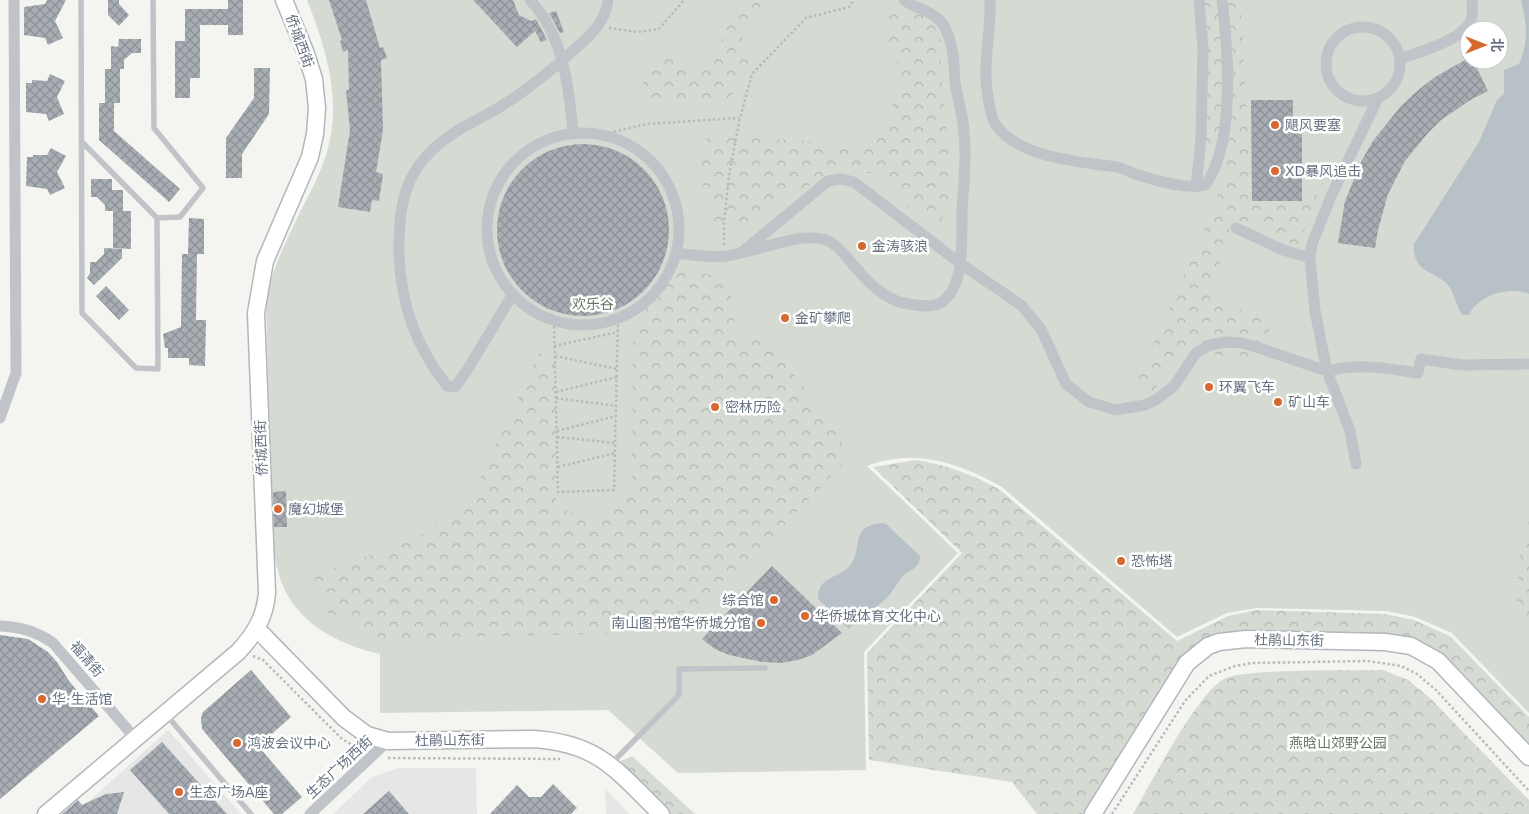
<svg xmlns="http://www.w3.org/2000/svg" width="1529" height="814" viewBox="0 0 1529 814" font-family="'DejaVu Sans','Noto Sans SC',sans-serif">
  <defs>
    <pattern id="forest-crowns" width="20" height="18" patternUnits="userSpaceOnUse" patternTransform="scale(1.25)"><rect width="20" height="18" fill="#d5dbd3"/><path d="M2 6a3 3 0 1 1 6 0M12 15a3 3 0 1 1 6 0" fill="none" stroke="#b1b6b0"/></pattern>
    <pattern id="building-cross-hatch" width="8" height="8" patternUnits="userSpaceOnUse" patternTransform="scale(1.25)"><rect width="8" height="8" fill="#a7adb3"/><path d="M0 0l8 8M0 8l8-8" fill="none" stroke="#8c9197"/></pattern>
  </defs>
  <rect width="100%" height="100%" fill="#f4f5f1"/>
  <path fill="#e5e6e5" d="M168 730 241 814H75Z
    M398 768H476L477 814H333L372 777Z
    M605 789 630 814H606Z"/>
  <path fill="#d5dbd3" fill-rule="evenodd" d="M307 0H1529V713L1452 633 1415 617 1386 611 1257 608 1227 613 1177 637 1002 487C959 463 915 448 867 466L958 553 864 652 866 770 678 773 608 710 380 713V654C339 645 296 623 281 581 277 570 275 558 273 546L266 303C271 270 285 244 299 214 307 198 316 183 322 166 345 109 328 54 307 0ZM1469 30H1499V60H1469Z"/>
  <path fill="url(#forest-crowns)" d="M752 0H784L742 30 741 36C745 41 750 47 750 54 748 74 737 95 719 104L654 102 646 96 642 84C650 71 659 54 677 59 682 61 685 66 690 67 696 70 699 67 704 65 722 55 723 35 725 17Z
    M1202 0H1240L1241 2 1249 158 1246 195 1319 190 1298 246 1233 218 1209 298 1274 322 1251 360 1186 350 1152 393 1135 385 1215 206 1226 163 1202 157Z
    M895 12 921 15 936 26 941 40V75L948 146 949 204 940 223 927 228 923 219 899 199 887 180 871 173 855 171 838 172 801 189 755 218 750 225 714 221C706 193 693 167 706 139L715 136 861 144 881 129 898 95 900 69 888 40 887 18Z
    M680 268 729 279 736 334 768 340 825 415 850 457 695 617 638 633 382 639 328 613 313 575 417 539 474 491 539 353 555 359 556 506 597 523 632 491 633 324Z
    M916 460C947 465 972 474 1000 490L1177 641 1228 616 1257 610 1385 614 1414 620 1450 636 1529 717V745L1440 659 1422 647 1207 643 1089 814H1037L1012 782 869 760 867 653 962 553 873 467Z
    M1529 521V616L1517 610C1517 578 1518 551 1529 521Z
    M1383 670 1408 680 1431 699 1529 800V814H1133C1151 783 1196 695 1224 679 1243 668 1355 671 1383 670Z
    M632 756 695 814H669L619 762Z"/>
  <path fill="#b8c1c7" d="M1521 0H1529V294C1510 286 1478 295 1469 315H1462C1456 306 1454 291 1447 284 1432 269 1413 274 1414 244L1479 142 1497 100 1504 94V70L1519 64C1529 39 1527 26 1521 0Z
    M881 523 886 524 920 556C920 569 910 569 903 576 896 583 893 592 886 599 873 610 859 616 849 629L818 599C818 576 837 579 849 567 864 550 848 527 881 523Z"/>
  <path fill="url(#building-cross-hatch)" d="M47 0H66L55 21 63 38 48 45 45 38 24 35V7L45 4Z
    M108 0H119V4L129 15 119 26 108 15Z
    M228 0H243V35H228V25H200V78H190V98H175V41H185V9H228Z
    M329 0H366L380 48 383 47 387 58 381 60 383 130 376 172 383 174 379 201 372 200 370 212 338 207 350 130 346 90H349L348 50 343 52 340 41 342 40Z
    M473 0H513L519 15 531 21 536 19 547 40 541 42 535 31 517 47Z
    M556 11 564 32 560 33 549 13Z
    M119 39H141V53H132L124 60V69H111V46L118 47Z
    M1465 60H1473L1488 91 1472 99 1441 120 1428 133 1405 161 1388 194 1378 230 1375 248 1338 243 1345 201 1362 160 1373 141 1401 106 1417 91 1435 77Z
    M254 68H270L269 114 242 154V178H226V138L254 98Z
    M105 69H120V103H114V131L180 189 169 202 99 140V103H105Z
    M50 74 65 81 57 97 64 114 49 121 46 114 26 112V83H32V80L47 81Z
    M1251 100H1293V128H1302V201H1252Z
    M497 230a86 86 0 1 1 172 0a86 86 0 1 1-172 0Z
    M51 148 66 156 57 172 65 188 50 195 47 189 26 186 27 157H33V155H47Z
    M91 179H112V190H123V211H114H131V249L113 248V211H105V205L97 197H91Z
    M189 218 204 219V254H195H197L196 320H206L205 366 189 365V358H168V348H165L163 334 181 327 182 254H188Z
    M104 248 122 249V258L94 285 87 278 90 273V262H96L104 254Z
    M106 286 129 310 119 320 96 296Z
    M286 491 287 527H274L273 492Z
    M772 566 842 633 812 655 798 660 781 663 762 662 729 655 715 649 702 639Z
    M0 635 28 639 48 652 57 662 69 681 99 716 0 799Z
    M251 670 291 717 258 746 302 797 282 814H274L202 729 201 718 203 712Z
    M162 742 227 814H169L130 770Z
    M553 784 577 808 571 814H490L517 785 529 797H541Z
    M389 791 409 814H363Z
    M124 792 117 814H62L78 800 82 805 106 794Z"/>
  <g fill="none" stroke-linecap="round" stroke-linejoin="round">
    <defs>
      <path id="secondary" d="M257 629 344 718 367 735 388 741 533 739C599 743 617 771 661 814
        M46 814 238 652C255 634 265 617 267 593L256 313 265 261 310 157 315 134 317 108 314 79 305 51 284 0
        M1093 814 1187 663 1208 646 1219 642 1246 639 1385 642 1411 646 1438 661 1529 757"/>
    </defs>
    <use href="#secondary" stroke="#b3b7bb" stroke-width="19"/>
    <path stroke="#b8babd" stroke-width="2.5" stroke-dasharray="2.5 2.5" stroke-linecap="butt" d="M609 28 637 32 659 29 684 0
      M604 134 647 124 739 118
      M724 245V223L729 175 740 118 752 74 806 18 849 7 854 0
      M554 321 558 492 614 490 618 319
      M554 346 618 332
      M555 356 617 369
      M556 392 617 377
      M556 398 616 406
      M557 431 616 416
      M557 437 615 443
      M558 467 615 453
      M253 656 263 660 342 739 361 750
      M388 758 560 759
      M1112 814 1185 701 1209 676 1235 666 1252 663 1368 661 1401 666 1417 674 1436 690 1529 791"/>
    <path stroke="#c0c3c7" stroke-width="5.5" d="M81 0 82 313 136 368 158 369 157 218 82 142
      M153 0 154 128 203 188 180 217 157 218
      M169 718 251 814
      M610 765 679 695V669L765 668"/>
    <path stroke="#c0c3c7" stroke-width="11" d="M530 0C563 35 569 86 573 132
      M990 0C991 27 985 53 986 79 986 88 991 118 995 124 1019 158 1079 162 1117 167 1125 169 1133 174 1142 176 1159 182 1187 189 1205 185 1236 144 1228 49 1222 0
      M1326 64a37 37 0 1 1 74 0a37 37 0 1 1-74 0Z
      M1400 59C1421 51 1467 40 1472 16 1473 11 1472 5 1472 0
      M1378 98 1332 194 1312 244 1310 258 1315 311 1327 371C1361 363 1385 368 1418 373L1421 359 1462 365 1529 364
      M487 229a96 96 0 1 1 192 0a96 96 0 1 1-192 0Z
      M1196 187 1201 138 1203 48 1199 0
      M1236 228 1283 250 1310 258
      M677 253C693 255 710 258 726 256 754 253 799 231 826 240 836 244 843 252 849 260 867 281 885 303 915 305 923 306 931 307 938 304 967 291 961 235 962 210 964 181 967 152 963 123 961 109 957 96 955 82 954 64 954 47 946 30 938 11 919 11 904 0
      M741 253 828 181 841 179 854 182 961 264 1021 305 1041 329 1066 384 1089 402 1116 410 1145 405 1156 400 1174 386 1196 353 1210 345 1227 342 1241 343 1256 347 1327 371 1350 431 1356 464
      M513 294 466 372 455 387 447 386C415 345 401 305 399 253 398 202 406 165 451 135 466 124 484 117 500 107 527 90 552 70 575 49 591 35 606 21 608 0
      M0 418 16 373 14 0
      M0 626C20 627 36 631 53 643L135 738
      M310 814 388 741"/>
    <use href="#secondary" stroke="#fff" stroke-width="16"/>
  </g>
  <g fill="#d7682f" stroke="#fff" stroke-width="2">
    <circle cx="1275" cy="125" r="5"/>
    <circle cx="1275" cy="171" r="5"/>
    <circle cx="862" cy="246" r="5"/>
    <circle cx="785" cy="318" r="5"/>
    <circle cx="1209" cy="387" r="5"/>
    <circle cx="1278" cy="402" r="5"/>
    <circle cx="715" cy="407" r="5"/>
    <circle cx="278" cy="509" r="5"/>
    <circle cx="1121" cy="561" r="5"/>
    <circle cx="774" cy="600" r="5"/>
    <circle cx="805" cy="616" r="5"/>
    <circle cx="761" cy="623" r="5"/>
    <circle cx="42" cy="699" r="5"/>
    <circle cx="237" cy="743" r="5"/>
    <circle cx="179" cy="792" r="5"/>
  </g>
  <g text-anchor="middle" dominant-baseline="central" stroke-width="5" stroke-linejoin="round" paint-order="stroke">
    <g font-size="14" fill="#667280" stroke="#fff">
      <text transform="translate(300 41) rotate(70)">侨城西街</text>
      <text transform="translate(261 448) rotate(-92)">侨城西街</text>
      <text transform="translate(1289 640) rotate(1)">杜鹃山东街</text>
      <text transform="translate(87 659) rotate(49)">福清街</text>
      <text transform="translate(450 740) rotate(-1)">杜鹃山东街</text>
      <text transform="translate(339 767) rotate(-43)">生态广场西街</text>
    </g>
    <g font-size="14" fill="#667280" stroke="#fff" text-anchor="start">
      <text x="1285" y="125">飓风要塞</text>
      <text x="1285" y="171">XD暴风追击</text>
      <text x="872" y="246">金涛骇浪</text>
      <text x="795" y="318">金矿攀爬</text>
      <text x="1219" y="387">环翼飞车</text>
      <text x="1288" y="402">矿山车</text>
      <text x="725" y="407">密林历险</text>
      <text x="288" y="509">魔幻城堡</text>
      <text x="1131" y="561">恐怖塔</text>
      <text x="764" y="600" text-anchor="end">综合馆</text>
      <text x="815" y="616">华侨城体育文化中心</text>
      <text x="751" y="623" text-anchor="end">南山图书馆华侨城分馆</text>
      <text x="52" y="699">华·生活馆</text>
      <text x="247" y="743">鸿波会议中心</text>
      <text x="189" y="792">生态广场A座</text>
    </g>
    <g font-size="14" fill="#667864" stroke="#fff">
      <text x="593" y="304">欢乐谷</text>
      <text x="1338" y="743">燕晗山郊野公园</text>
    </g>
  </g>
  <g transform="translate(1484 45) rotate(90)"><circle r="24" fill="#ffffff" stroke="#c2c7cc"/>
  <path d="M0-4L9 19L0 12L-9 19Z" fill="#d7682f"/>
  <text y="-8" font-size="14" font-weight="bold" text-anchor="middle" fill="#667280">北</text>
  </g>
</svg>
